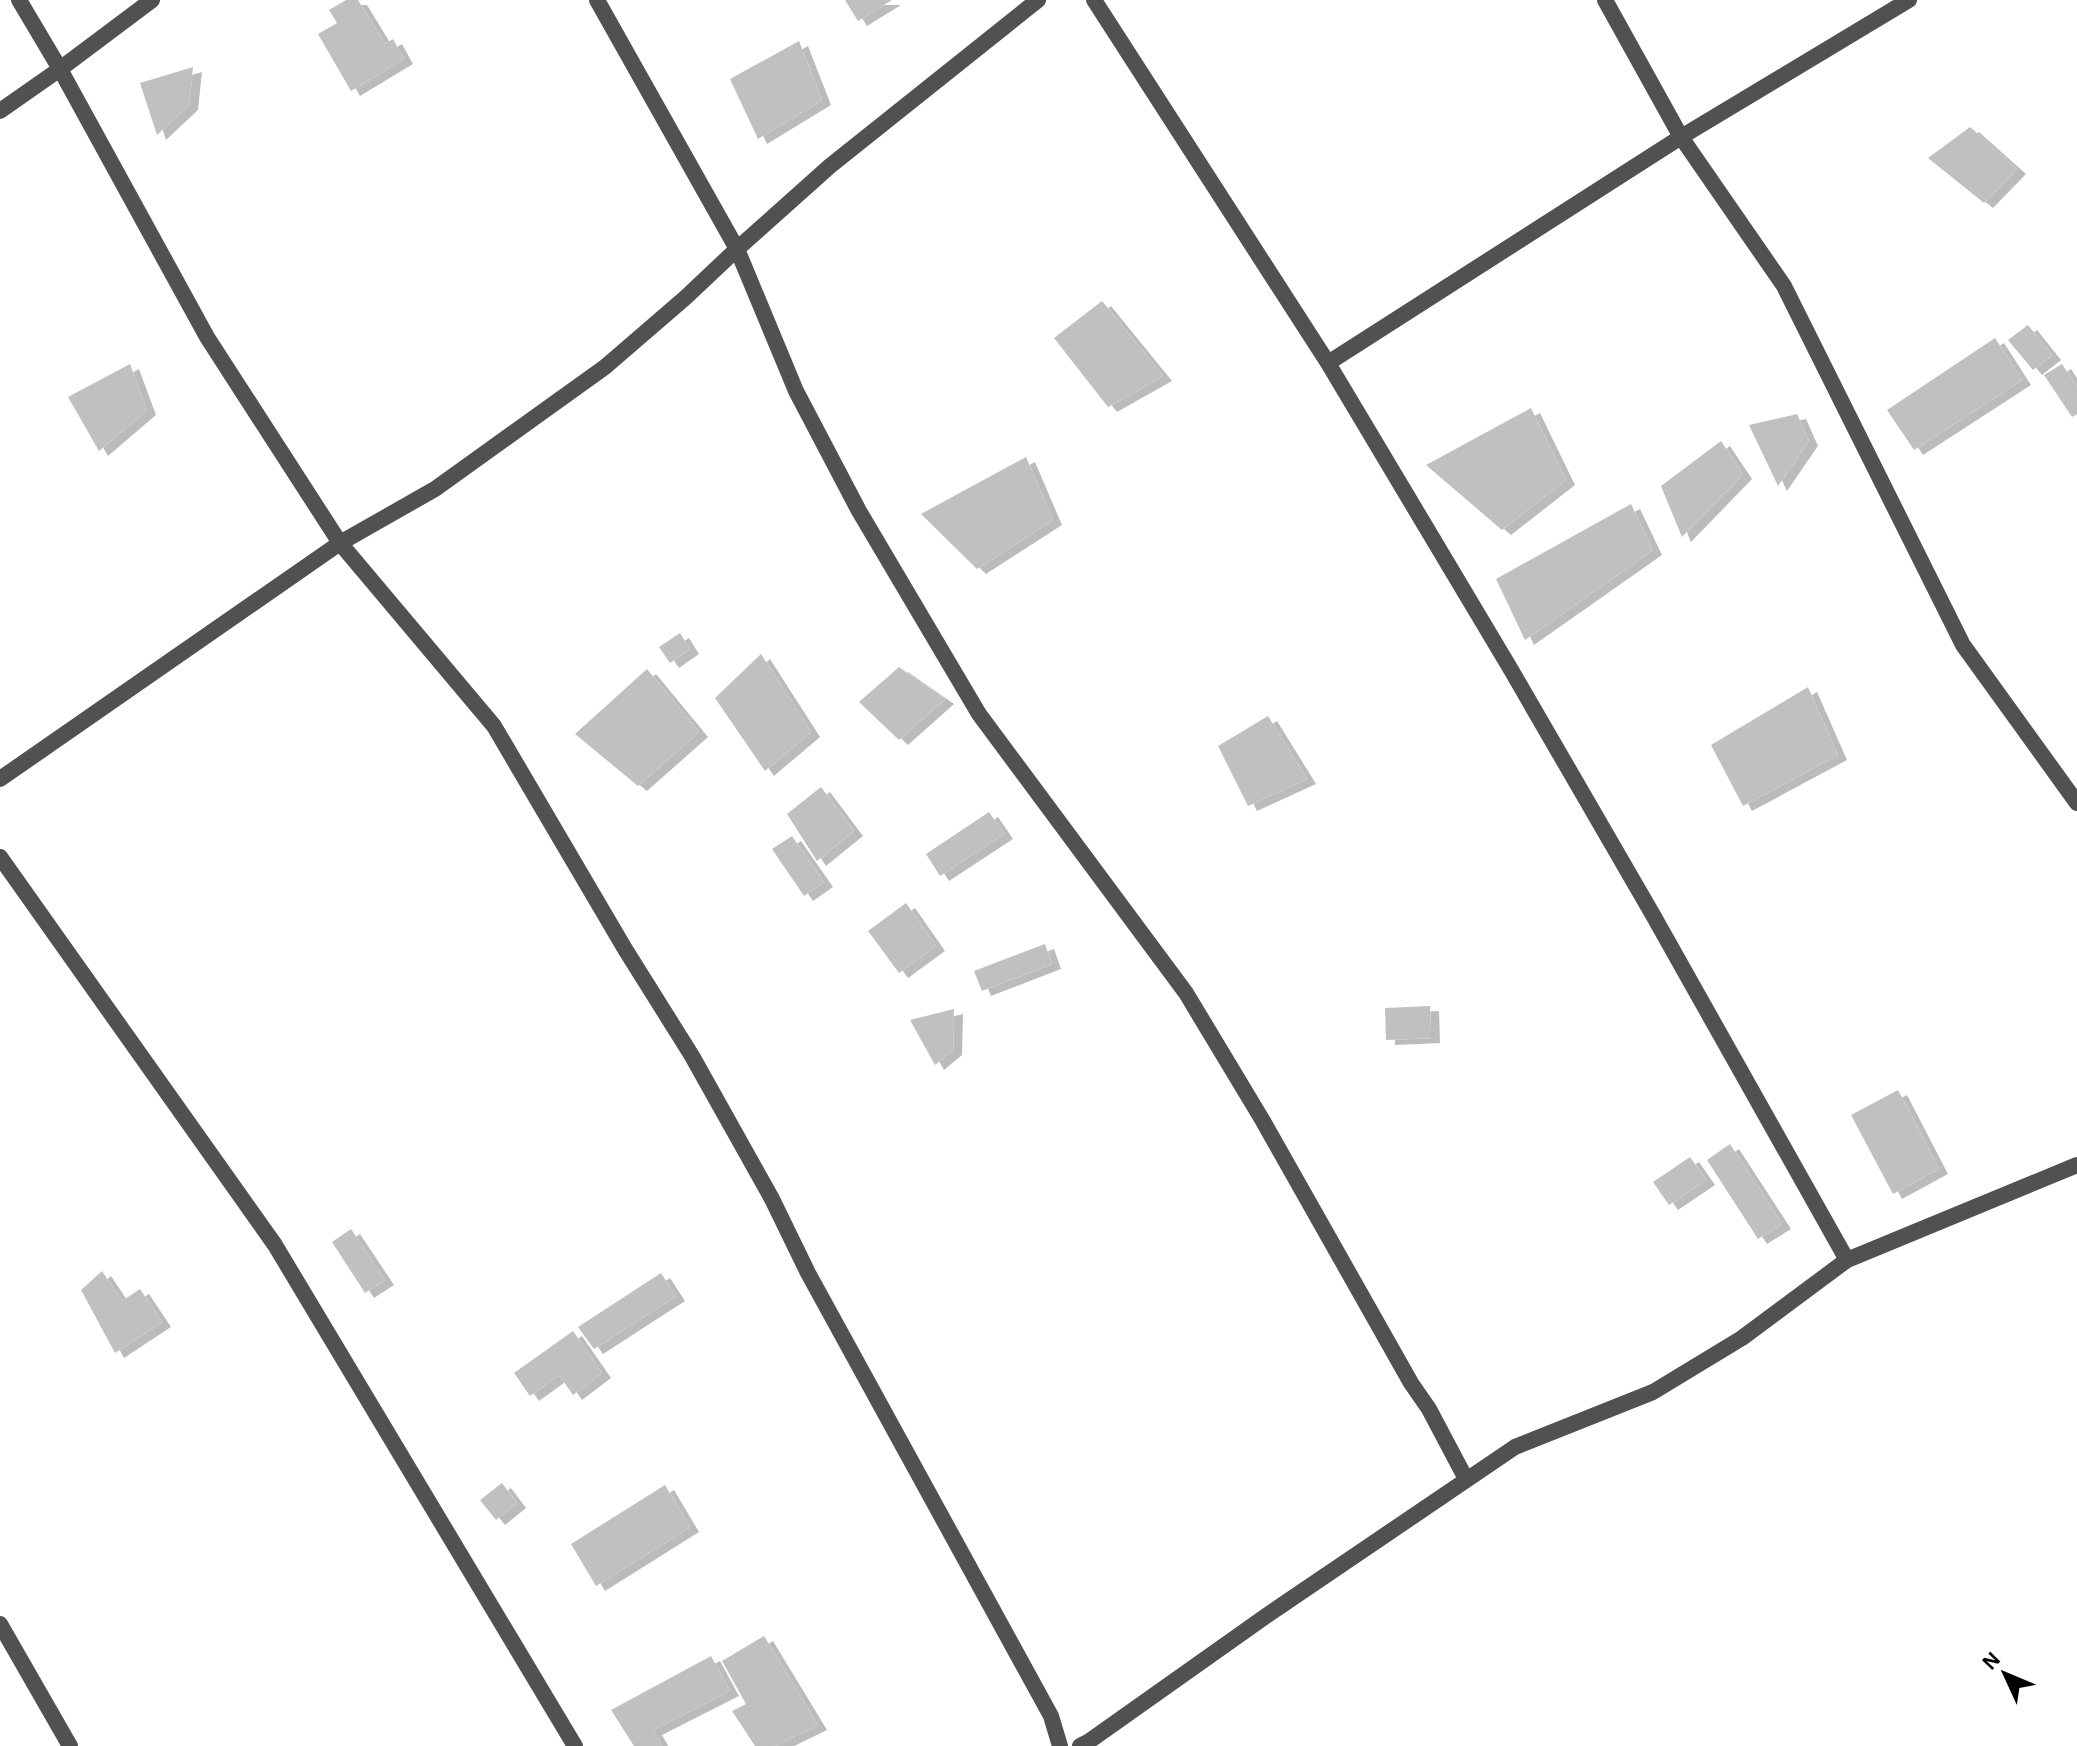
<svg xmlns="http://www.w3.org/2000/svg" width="2077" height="1746" viewBox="0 0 2077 1746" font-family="'Alegreya Sans',sans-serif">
  <defs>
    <filter id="shadow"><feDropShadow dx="9" dy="5" stdDeviation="0" flood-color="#0004"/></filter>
  </defs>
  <rect width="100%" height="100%" fill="#fff"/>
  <path fill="#c0c0c0" filter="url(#shadow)" d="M346 0H358L385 44 393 39 404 59 351 91 318 34 337 23 329 10Z
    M845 0H892L858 21Z
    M799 41 822 100 758 139 730 79Z
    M193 67 189 105 157 135 140 83Z
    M1970 127 2017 169 1984 203 1928 158Z
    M1102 301 1163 376 1108 407 1054 338Z
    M2028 325 2052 355 2033 370 2008 340Z
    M1995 338 2022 380 1914 450 1887 410Z
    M130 364 147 410 99 451 68 397Z
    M2062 364 2077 387V414L2072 417 2044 375Z
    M1531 408 1566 480 1502 530 1426 465Z
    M1797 414 1809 441 1778 486 1749 425Z
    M1721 441 1743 474 1682 537 1661 486Z
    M1026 457 1053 520 977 569 921 514Z
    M1631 504 1653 550 1525 640 1496 579Z
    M680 633 690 649 670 663 659 647Z
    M761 654 811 732 765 771 715 698Z
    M899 667 945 699 899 740 859 702Z
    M647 669 699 732 638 786 575 734Z
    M1808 687 1838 755 1743 806 1711 745Z
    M1268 716 1307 779 1248 806 1218 746Z
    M821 787 854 831 817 861 787 814Z
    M989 812 1004 834 940 876 926 854Z
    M792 836 824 882 804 896 772 849Z
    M906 903 936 946 899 973 868 931Z
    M1045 944 1052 964 982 991 974 971Z
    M1430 1006 1431 1038 1386 1040 1385 1008Z
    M954 1009 953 1050 935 1065 910 1020Z
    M1898 1090 1939 1169 1893 1194 1851 1115Z
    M1730 1144 1782 1224 1758 1239 1707 1160Z
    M1690 1157 1706 1180 1669 1205 1653 1182Z
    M351 1229 385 1280 365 1293 332 1242Z
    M102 1271 122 1301 140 1289 162 1322 115 1353 81 1290Z
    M661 1273 676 1296 594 1349 578 1327Z
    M573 1331 602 1373 573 1395 559 1375 530 1396 514 1373Z
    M502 1483 517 1503 496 1520 480 1500Z
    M665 1485 690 1527 596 1586 571 1544Z
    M764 1636 818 1725 775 1746H755L732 1711 746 1704 722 1661Z
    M711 1656 730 1691 653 1730 662 1746H634L611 1710Z"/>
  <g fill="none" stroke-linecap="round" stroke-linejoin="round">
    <path stroke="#515151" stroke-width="16" d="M19 0 60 69 207 337 340 543 494 726 625 949 692 1056 772 1199 808 1273 1051 1716 1060 1746
      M597 0 737 249 796 391 859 511 979 714 1186 993 1263 1121 1411 1383 1429 1409 1466 1479
      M1094 0 1328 363 1510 668 1653 915 1847 1260
      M1605 0 1681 137 1784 286 1963 645 2077 803
      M0 111 60 69 152 0
      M1328 363 1681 137 1909 0
      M0 779 340 543 435 489 605 367 685 298 737 249 830 166 1038 0
      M0 857 275 1245 575 1746
      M0 1624 70 1746
      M1080 1746 1088 1742 1266 1616 1515 1447 1653 1392 1742 1338 1847 1260 2077 1165"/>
  </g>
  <g transform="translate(2005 1674) rotate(314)" stroke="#ffffff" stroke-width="6" paint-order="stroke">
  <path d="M0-6L14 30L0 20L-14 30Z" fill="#000000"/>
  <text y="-12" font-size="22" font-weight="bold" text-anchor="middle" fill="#000000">N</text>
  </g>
</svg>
